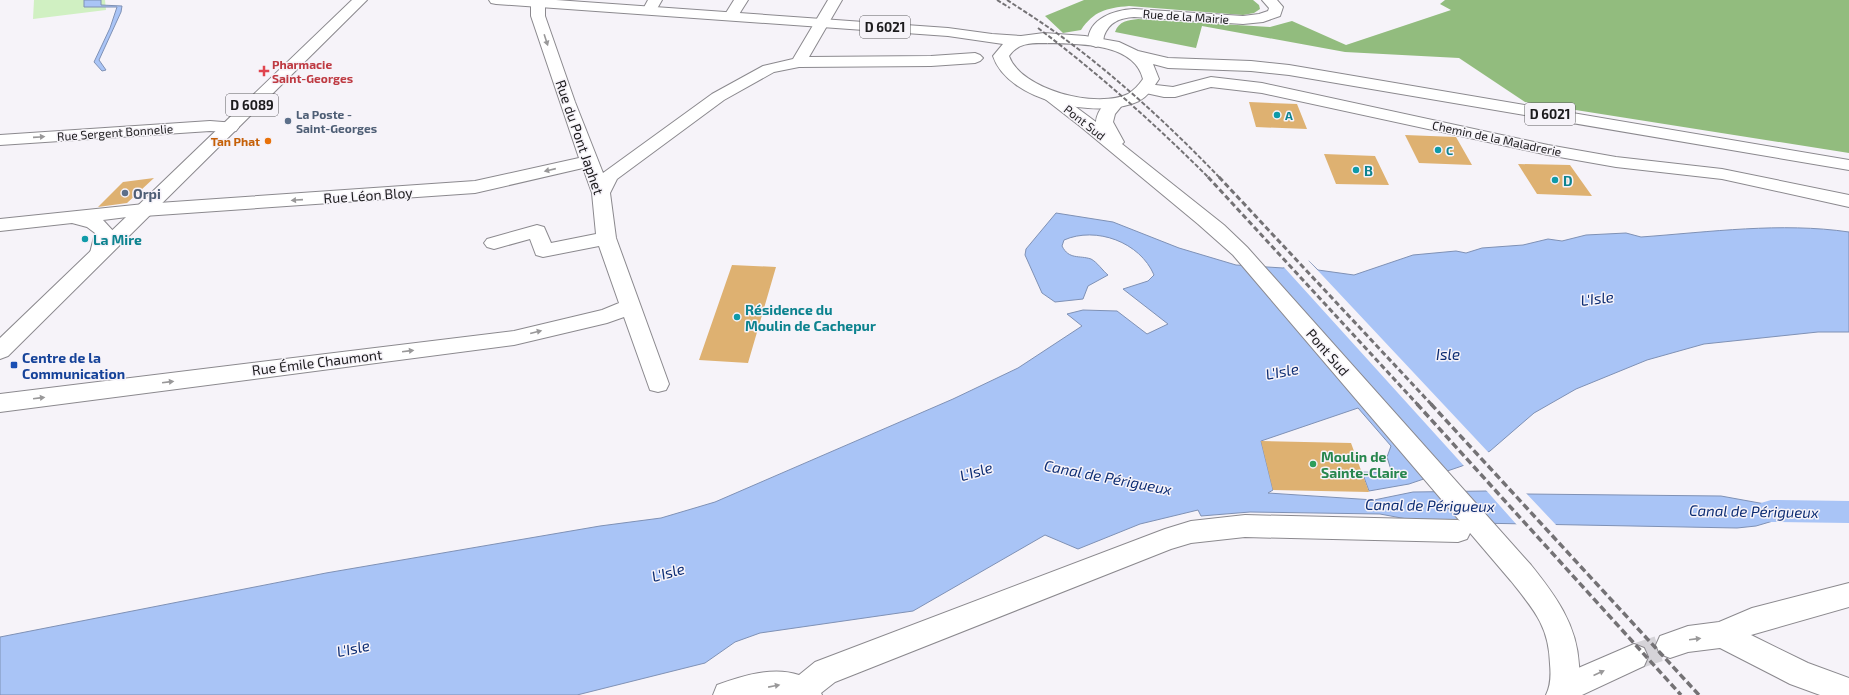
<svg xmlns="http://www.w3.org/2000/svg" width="1849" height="695" viewBox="0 0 1849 695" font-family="'Exo 2',sans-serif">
  <rect width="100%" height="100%" fill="#f6f3f9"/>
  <path fill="#d0f0c2" d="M34 0H105L106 10 33 19Z"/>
  <path fill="#92bc7e" d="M1084 0H1253L1259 5 1260 9 1254 13 1243 15 1129 6C1106 8 1094 11 1081 30L1063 33 1045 16Z
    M1445 0H1849V153L1525 102 1459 58 1345 52 1202 26 1196 48 1115 32C1119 21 1128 20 1138 19L1270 27 1292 21 1346 45 1451 10 1440 4Z"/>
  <path fill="#a9c4f6" stroke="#7f91b5" d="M84 0H101V5L122 6 121 12 99 60 106 70 102 71 94 62 110 28 117 7H84Z
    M1056 213 1113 222 1179 248 1236 265 1283 268 1309 261 1318 270 1354 275 1413 255 1456 251 1466 253 1482 248 1523 245 1548 239 1562 241 1586 235 1626 233 1641 237C1710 232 1781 222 1849 232V332H1818L1704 344 1647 360 1576 389 1534 413 1490 451 1462 466 1409 484 1369 491 1362 472 1392 473 1387 457 1391 446 1358 408 1261 441 1273 490 1268 493 1374 500 1413 492 1486 491 1526 494 1721 496 1765 504 1799 505 1811 520 1773 521 1756 526 1737 528 1423 522 1380 514 1250 512 1201 516 1198 510 1140 524 1078 549 1045 535 913 611 760 633 735 642 705 663 577 695H0V637L326 573 600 526 661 518 715 502 953 399 1018 368 1082 326 1067 314 1083 310 1117 311 1147 334 1168 324 1123 289 1148 281 1154 275C1140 242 1096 226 1064 240L1062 246C1069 260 1079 255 1091 259 1097 262 1103 271 1108 275L1088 286 1083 299 1055 302 1042 293 1025 255 1026 249Z
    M1814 505H1849V521L1825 520Z"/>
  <path fill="#f6f3f9" d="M1307 259 1489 453 1465 467 1282 265Z
    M1485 489 1525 492 1558 527 1517 525Z"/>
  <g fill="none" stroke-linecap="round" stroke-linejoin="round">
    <path fill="#a9c4f6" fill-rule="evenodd" d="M1771 500 1849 501V523L1771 522 1761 519 1757 511 1761 503Z"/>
  </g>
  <path fill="#deb171" d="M1249 102 1297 104 1307 129 1256 127Z
    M1405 135 1456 137 1472 165 1419 163Z
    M1324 154 1375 156 1389 185 1336 184Z
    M1518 164 1570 165 1592 196 1537 194Z
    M154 178 127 203 98 207 123 182Z
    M732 265 776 267 748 363 699 360Z
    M1261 441 1351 443 1369 492 1273 490Z"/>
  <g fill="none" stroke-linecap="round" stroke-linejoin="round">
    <path stroke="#d5d3d8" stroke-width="26" stroke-dasharray="26 13" stroke-linecap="butt" d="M1634 657 1670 645"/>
    <defs>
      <path id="minor" d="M531 0H545V16L575 102 603 173 712 94 763 66 793 59 828 0H842L809 57 931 56 975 53 980 55 983 58 980 61 975 63 931 66 799 67 774 72 724 100 617 179 610 193 616 238 669 384 666 390 658 392 650 390 624 317 607 323 514 345 0 412V394L514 331 602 310 619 303 599 246 543 257 536 255 530 239 494 249 487 247 484 243 487 239 537 225 544 227 551 243 596 234 592 193 583 168 475 193 144 216 137 214 135 210 137 206 144 204 475 181 579 158 531 16Z
        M648 0H662L654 14H644L642 11Z
        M734 0H748L736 19H726L724 16Z
        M1262 0H1277L1283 7 1280 16 1263 22 1243 24 1134 17C1120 18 1109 22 1104 36 1103 40 1104 42 1101 45L1096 47 1091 45 1088 42C1088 18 1115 10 1134 9L1243 16 1259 14 1268 11 1269 8Z
        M1211 77 1262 83 1548 145 1616 157 1722 169 1849 195V207L1722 179 1616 167 1548 155 1262 93 1211 87 1175 97H1164L1141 92 1139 89 1141 86 1147 84 1173 87Z
        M210 121 236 123 239 127 236 131 230 132 210 131 0 145V135Z
        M1245 515 1458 520 1467 523 1471 531 1467 539 1458 542 1245 537 1191 543 1171 549 835 682 821 693 822 695H713L717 685C742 676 773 666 799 675L815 662 1165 529 1191 521Z
        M1849 583V607L1751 635 1808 663 1849 678V695H1820L1790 684 1720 648 1688 652 1670 658 1660 654 1656 645 1660 636 1688 626 1719 622 1752 608Z
        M1634 644 1644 648 1648 657 1644 666 1582 695H1553L1550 688 1555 678Z"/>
      <path id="tertiary" d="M144 204 151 206 153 210 151 214 103 220 115 233 110 253 107 257 100 259 93 257 90 253 95 233 87 227 72 223 0 231V219Z"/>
      <path id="secondary" d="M1051 91 1057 93 1096 122C1097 109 1109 96 1122 100L1124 103 1115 114 1113 122 1124 142 1122 144 1224 225 1247 247 1531 565C1555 595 1577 624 1579 665 1580 675 1580 685 1576 695H1546C1551 685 1551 675 1550 664 1549 626 1534 610 1511 581L1233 255 1198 224 1081 127 1045 99 1043 96 1045 93Z"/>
      <path id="primary" d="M352 0H367L8 356 0 359V338Z
        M489 0H556L948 28 992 34 1021 36 1044 33 1085 36 1119 42 1138 51 1168 58 1251 61 1289 65 1849 160V170L1289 75 1251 71 1168 68 1153 64 1159 79C1153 88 1148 96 1139 101 1099 120 1008 102 993 56L1003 44 948 36 496 4 491 3ZM1044 43C1074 44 1134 41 1143 79 1139 85 1134 90 1128 94 1097 109 1021 90 1009 56 1018 43 1030 43 1044 43Z"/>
    </defs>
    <use href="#minor" stroke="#8b898e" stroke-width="2"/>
    <use href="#tertiary" stroke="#8b898e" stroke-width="2"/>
    <use href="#secondary" stroke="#8b898e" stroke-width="2"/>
    <use href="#primary" stroke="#8b898e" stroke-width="2"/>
    <use href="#minor" fill="#fff" fill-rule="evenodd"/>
    <use href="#tertiary" fill="#fff" fill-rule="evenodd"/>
    <use href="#secondary" fill="#fff" fill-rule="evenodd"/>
    <use href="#primary" fill="#fff" fill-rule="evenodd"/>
    <path stroke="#747275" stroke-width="2" stroke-dasharray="4.5 2" stroke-linecap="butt" d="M997 0 1010 8
      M1007 0C1024 11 1041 22 1058 34 1116 76 1170 126 1220 178
      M1038 28C1099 74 1155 124 1209 178"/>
    <path stroke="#747275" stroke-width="3" stroke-dasharray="5.5 3" stroke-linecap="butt" d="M1208 177 1418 405
      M1219 177 1432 405"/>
    <path stroke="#747275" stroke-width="3.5" stroke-dasharray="7 3.5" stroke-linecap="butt" d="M1417 404 1681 695
      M1431 404 1699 695"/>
  </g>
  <defs><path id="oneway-solid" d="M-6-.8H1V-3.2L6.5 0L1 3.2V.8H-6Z"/></defs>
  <g fill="#999899">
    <use href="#oneway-solid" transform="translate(546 40) rotate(72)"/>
    <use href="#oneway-solid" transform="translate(39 137) rotate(-4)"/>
    <use href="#oneway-solid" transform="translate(550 170) rotate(167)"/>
    <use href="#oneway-solid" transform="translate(297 200) rotate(176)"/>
    <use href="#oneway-solid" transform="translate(536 332) rotate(-14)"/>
    <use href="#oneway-solid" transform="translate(408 351) rotate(-7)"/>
    <use href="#oneway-solid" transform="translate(168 382) rotate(-7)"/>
    <use href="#oneway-solid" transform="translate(39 398) rotate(-7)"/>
    <use href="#oneway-solid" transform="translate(1695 639) rotate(-7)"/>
    <use href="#oneway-solid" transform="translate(1599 673) rotate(-24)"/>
    <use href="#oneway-solid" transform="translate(774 686) rotate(-11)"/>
  </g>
  <path fill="#e0444e" stroke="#f6f3f9" stroke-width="1.5" d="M262 65h4v4h4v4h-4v4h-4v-4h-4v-4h4z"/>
  <g fill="#0f9aa8" stroke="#f6f3f9" stroke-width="1.5">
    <circle cx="1277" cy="115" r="4"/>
    <circle cx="1438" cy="150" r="4"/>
    <circle cx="1356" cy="170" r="4"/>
    <circle cx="1555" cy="180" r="4"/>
    <circle cx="85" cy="239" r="4"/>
    <circle cx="737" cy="317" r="4"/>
  </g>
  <g fill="#5c6f8a" stroke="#f6f3f9" stroke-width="1.5">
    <circle cx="288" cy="121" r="4"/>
    <circle cx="125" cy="193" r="4"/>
  </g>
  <circle fill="#e8710a" stroke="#f6f3f9" stroke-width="1.5" cx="268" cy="141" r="4"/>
  <rect fill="#1a4fb4" stroke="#f6f3f9" stroke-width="1.5" x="10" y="361" width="8" height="8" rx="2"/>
  <circle fill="#2e9e5b" stroke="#f6f3f9" stroke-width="1.5" cx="1313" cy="464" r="4"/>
  <g text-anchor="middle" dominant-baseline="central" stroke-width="3" stroke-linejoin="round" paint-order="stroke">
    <g font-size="12" fill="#1c1b1d" stroke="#f6f3f9">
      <text transform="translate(1186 16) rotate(4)">Rue de la Mairie</text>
      <text transform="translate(1085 122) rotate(38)">Pont Sud</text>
      <text transform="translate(115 132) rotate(-4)">Rue Sergent Bonnelie</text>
      <text transform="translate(1497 138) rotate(12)">Chemin de la Maladrerie</text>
    </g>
    <g font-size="12" font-weight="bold" fill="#be3a42" stroke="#f6f3f9" text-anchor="start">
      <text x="272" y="64">Pharmacie<tspan x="272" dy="14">Saint-Georges</tspan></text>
    </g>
    <g font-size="12" font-weight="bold" fill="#4e5e75" stroke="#f6f3f9" text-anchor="start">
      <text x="296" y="114">La Poste -<tspan x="296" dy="14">Saint-Georges</tspan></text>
    </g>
    <g font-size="12" font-weight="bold" fill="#0d838f" stroke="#f6f3f9" text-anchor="start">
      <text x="1285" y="115">A</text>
      <text x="1446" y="150">C</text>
    </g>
    <g font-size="12" font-weight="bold" fill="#c56008" stroke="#f6f3f9" text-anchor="end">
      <text x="260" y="141">Tan Phat</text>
    </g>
    <g fill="#f6f3f9" stroke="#5d5c5f" stroke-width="1">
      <rect x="860" y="16" width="50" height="22" rx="3"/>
      <rect x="226" y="94" width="52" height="22" rx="3"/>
      <rect x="1525" y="103" width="50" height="22" rx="3"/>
    </g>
    <g font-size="13" font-weight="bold" fill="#1c1b1d">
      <text x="885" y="27">D 6021</text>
      <text x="252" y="105">D 6089</text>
      <text x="1550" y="114">D 6021</text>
    </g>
    <g font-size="14" fill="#1c1b1d" stroke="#f6f3f9">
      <text transform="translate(580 137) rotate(71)">Rue du Pont Japhet</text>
      <text transform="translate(368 195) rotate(-4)">Rue Léon Bloy</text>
      <text transform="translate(1328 352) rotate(49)">Pont Sud</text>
      <text transform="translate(317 362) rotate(-7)">Rue Émile Chaumont</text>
    </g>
    <g font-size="14" font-weight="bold" fill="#0d838f" stroke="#f6f3f9" text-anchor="start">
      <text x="1364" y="170">B</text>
      <text x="1563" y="180">D</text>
      <text x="93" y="239">La Mire</text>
      <text x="745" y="309">Résidence du<tspan x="745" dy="16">Moulin de Cachepur</tspan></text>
    </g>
    <g font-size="14" font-weight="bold" fill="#4e5e75" stroke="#f6f3f9" text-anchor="start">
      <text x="133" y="193">Orpi</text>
    </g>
    <g font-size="14" font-weight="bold" fill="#164399" stroke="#f6f3f9" text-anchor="start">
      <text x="22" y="357">Centre de la<tspan x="22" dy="16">Communication</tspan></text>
    </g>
    <g font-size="14" font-weight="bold" fill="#27864d" stroke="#f6f3f9" text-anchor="start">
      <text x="1321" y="456">Moulin de<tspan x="1321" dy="16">Sainte-Claire</tspan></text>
    </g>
    <g font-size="15" font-style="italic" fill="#0d2d73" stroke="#f6f3f9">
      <text transform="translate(1597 298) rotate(-7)">L'Isle</text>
      <text x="1448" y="354">Isle</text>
      <text transform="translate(1282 371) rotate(-11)">L'Isle</text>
      <text transform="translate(976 471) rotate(-17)">L'Isle</text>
      <text transform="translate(1108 477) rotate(11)">Canal de Périgueux</text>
      <text transform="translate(1430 505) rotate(1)">Canal de Périgueux</text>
      <text transform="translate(1754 511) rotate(1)">Canal de Périgueux</text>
      <text transform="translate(668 572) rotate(-16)">L'Isle</text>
      <text transform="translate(353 648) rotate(-12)">L'Isle</text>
    </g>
  </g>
</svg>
